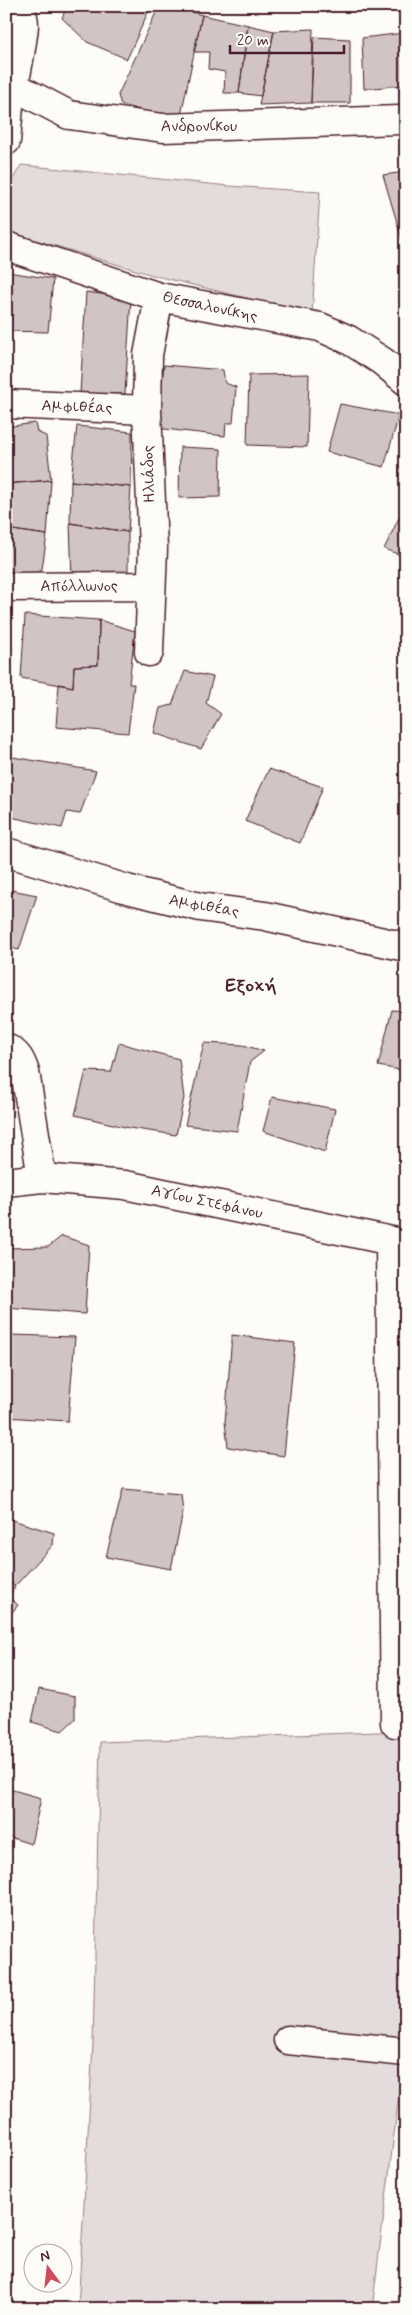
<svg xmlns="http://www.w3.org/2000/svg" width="412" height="2315" viewBox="0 0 412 2315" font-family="Mynerve,sans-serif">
  <rect width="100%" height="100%" fill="#fdfcf7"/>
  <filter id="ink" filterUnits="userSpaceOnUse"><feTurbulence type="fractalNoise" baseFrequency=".02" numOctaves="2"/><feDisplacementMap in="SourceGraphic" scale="10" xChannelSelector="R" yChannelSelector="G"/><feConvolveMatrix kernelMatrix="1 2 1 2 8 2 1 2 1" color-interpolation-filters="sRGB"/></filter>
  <g filter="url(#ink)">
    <path fill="#e3dcda" stroke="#967e82" d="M21 165 229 186 320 192 312 314 152 275 6 231V180L14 177Z
      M406 1731V2039L372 2309H78L93 2044 100 1742Z"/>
    <path fill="#d0c5c4" stroke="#4a1f2b" d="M67 6H143L149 10 127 59 87 42 62 18Z
      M159 6H171L202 15 180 120 121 105 118 95Z
      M202 15 248 25 239 93H224L225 72 208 69 209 52H194Z
      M248 25 274 31 261 96 239 93Z
      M313 29 311 103 259 105 274 31Z
      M404 33 403 85 364 89 362 38Z
      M314 37 350 39V103H311Z
      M406 172V253L383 175Z
      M8 272 53 279 48 332 6 331Z
      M86 292 131 298 125 394H80Z
      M164 365 223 370 225 383 236 387 233 423H226L225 436 156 428Z
      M309 374 307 447 247 445 249 375Z
      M340 404 399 415 384 467 327 452Z
      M35 423 37 432 46 436 51 480 6 484V427Z
      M77 426 132 432 131 487 71 481Z
      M180 447 221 449 220 497 179 498Z
      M51 480 47 535 6 529V484Z
      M71 481 131 487 128 532 70 523Z
      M406 503V557L384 549Z
      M70 523 128 532V578L72 579Z
      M6 529 47 535 42 569 34 576 6 577Z
      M25 615 99 620 98 665 74 666 73 687 21 678Z
      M99 620 135 631 129 684H134L128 733 56 727 59 684 73 687 74 666 98 665Z
      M185 671 213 677 206 703 221 714 201 749 154 733 160 708 172 705Z
      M13 757 96 771 80 814 67 812 62 828 6 816V778Z
      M269 769 323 787 300 843 245 821Z
      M6 889 37 895 19 950 6 947Z
      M392 1010 406 1011V1071L378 1066Z
      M119 1043 179 1059 184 1098 176 1135 129 1128 75 1115 86 1071 111 1072Z
      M204 1043 243 1045 264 1051 250 1062 237 1131 185 1125Z
      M272 1097 335 1109 325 1152 263 1131Z
      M62 1236 89 1245 85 1314 6 1308V1248L48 1247Z
      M11 1335 75 1337 68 1421 6 1417V1362H8Z
      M232 1335 295 1343 284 1456 228 1447 225 1422Z
      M123 1489 181 1494 183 1512 171 1569 106 1557Z
      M6 1518 54 1533 53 1545 15 1586 6 1579Z
      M6 1579 15 1586 9 1598 18 1605 6 1620Z
      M39 1689 75 1696V1719L62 1731 32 1722Z
      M6 1788 41 1798 31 1844 6 1836Z"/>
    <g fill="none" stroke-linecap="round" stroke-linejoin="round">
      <defs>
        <path id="minor" d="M6 82 69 115 163 128 400 120
          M6 109C13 102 23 38 24 25 24 19 22 12 20 6
          M6 141 9 106
          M6 246 159 297 320 327 349 340 382 361 406 381
          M6 404 147 410
          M6 587 151 586
          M149 652 153 548 147 410 148 355 159 297
          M6 852 127 889 200 907 265 916 406 947
          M6 1048C18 1053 21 1061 25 1072L42 1178
          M6 1182 42 1178 125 1185 406 1244
          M390 1242 395 1723H406
          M288 2040 406 2052"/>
      </defs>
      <use href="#minor" stroke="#4a1f2b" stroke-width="31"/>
      <use href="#minor" stroke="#fdfcf7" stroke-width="28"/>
    </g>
  </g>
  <g text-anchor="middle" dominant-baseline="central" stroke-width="5" stroke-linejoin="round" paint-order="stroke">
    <g font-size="16" fill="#4a1f2b" stroke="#fdfcf7">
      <text x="199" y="126">Ανδρονίκου</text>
      <text transform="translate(210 307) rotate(12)">Θεσσαλονίκης</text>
      <text transform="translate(77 407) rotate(2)">Αμφιθέας</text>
      <text transform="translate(149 474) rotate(-92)">Ηλιάδος</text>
      <text x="79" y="586">Απόλλωνος</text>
      <text transform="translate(204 906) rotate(10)">Αμφιθέας</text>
      <text transform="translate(207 1202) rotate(12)">Αγίου Στεφάνου</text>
    </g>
    <g font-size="19" font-weight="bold" fill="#4a1f2b" stroke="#fdfcf7">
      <text x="251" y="985">Εξοχή</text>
    </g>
  </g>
  <rect width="412" height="2315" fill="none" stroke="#fdfcf7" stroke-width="25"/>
  <rect x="12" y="12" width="387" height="2290" fill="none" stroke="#4a1f2b" stroke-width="2" filter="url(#ink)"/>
  <g transform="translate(48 2268) rotate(345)"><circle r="24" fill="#fdfcf7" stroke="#b5a4a5"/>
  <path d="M0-4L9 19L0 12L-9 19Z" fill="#d1495b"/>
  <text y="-8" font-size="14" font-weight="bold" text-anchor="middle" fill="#4a1f2b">N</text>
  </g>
  <path d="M230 45v8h114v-8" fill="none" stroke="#4a1f2b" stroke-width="2.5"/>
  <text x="237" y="45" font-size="15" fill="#4a1f2b" stroke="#fdfcf7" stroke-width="4" paint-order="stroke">20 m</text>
</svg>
